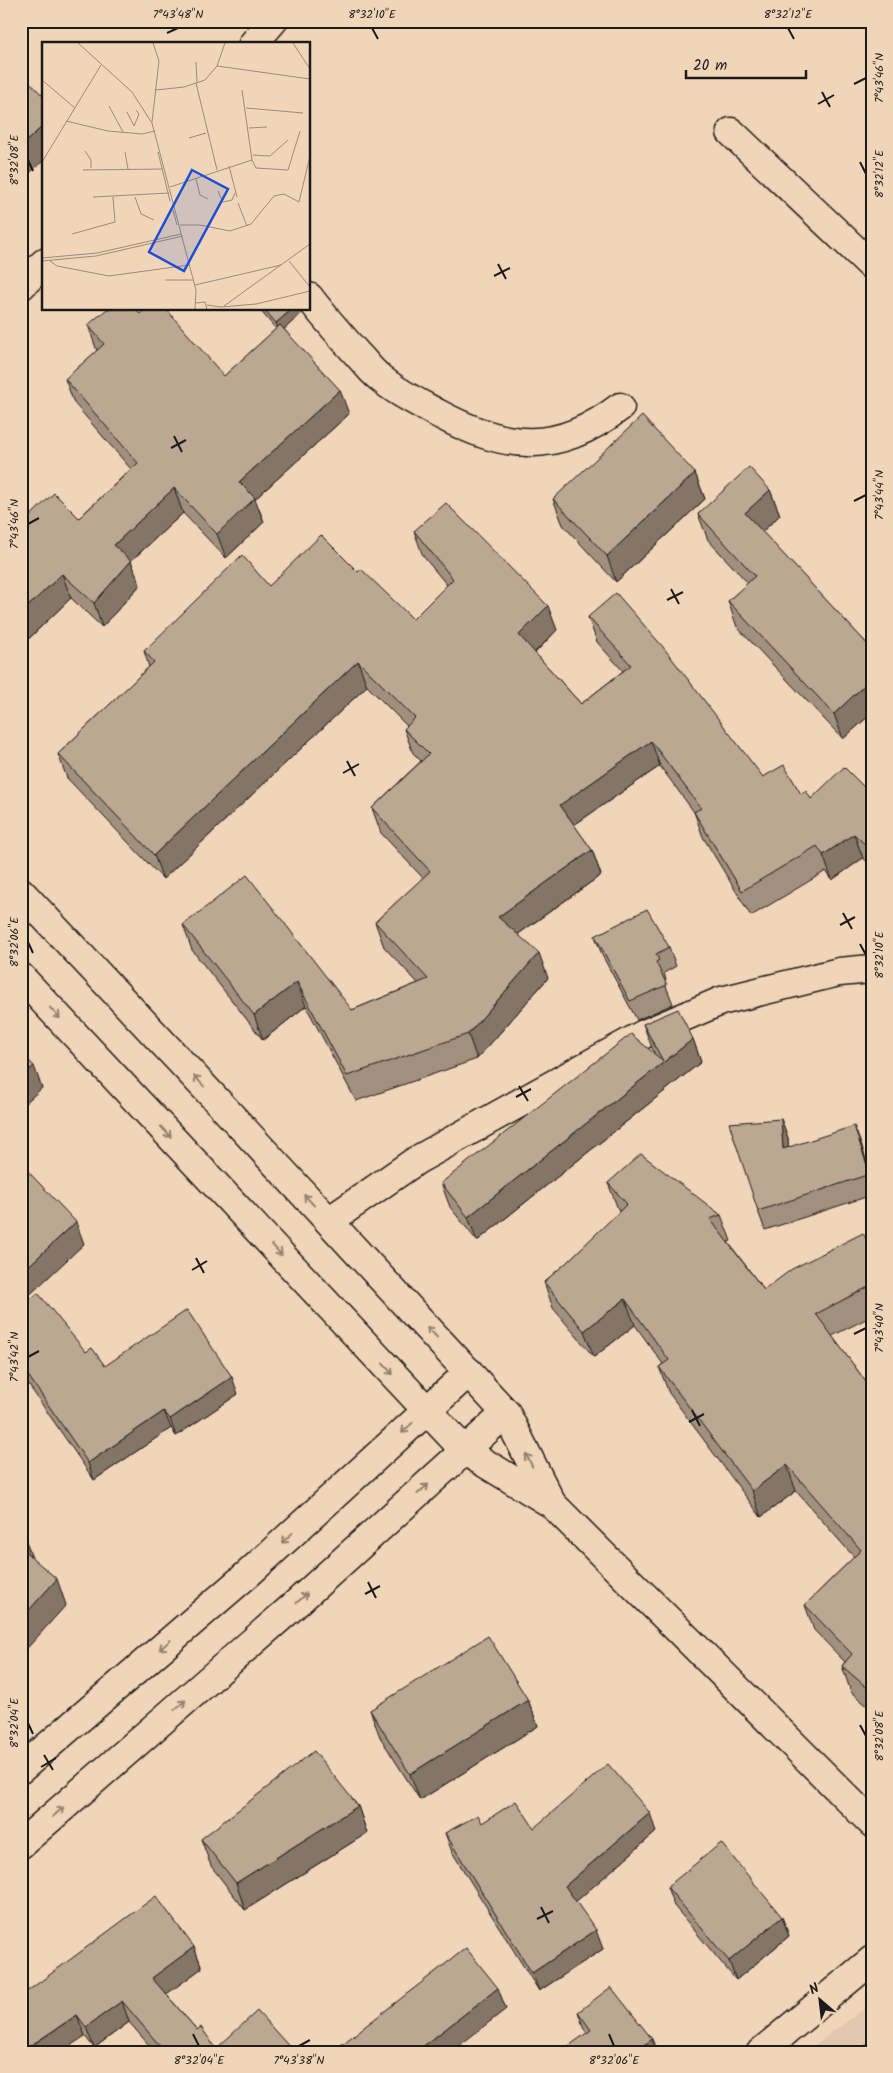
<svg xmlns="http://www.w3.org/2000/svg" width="893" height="2073" viewBox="0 0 893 2073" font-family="Kalam,sans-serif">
  <rect width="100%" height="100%" fill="#f1d5b8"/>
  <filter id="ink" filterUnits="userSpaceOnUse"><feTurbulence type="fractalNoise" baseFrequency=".02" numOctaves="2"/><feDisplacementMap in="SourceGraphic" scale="10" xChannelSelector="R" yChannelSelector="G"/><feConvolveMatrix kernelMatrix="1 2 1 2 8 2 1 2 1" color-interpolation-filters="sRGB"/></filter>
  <g filter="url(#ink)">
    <path fill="#e1c7ad" d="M872 2003V2052H805Z"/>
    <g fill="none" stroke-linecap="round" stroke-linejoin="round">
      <defs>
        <path id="minor" d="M253 44 273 21
          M731 132 872 266
          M21 286 44 263
          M309 297C324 317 341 336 358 355 365 362 371 371 379 377 396 392 417 402 437 413 506 450 556 456 620 407
          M329 1221 417 1160 644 1034 721 1001 839 972 872 969
          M21 1769 249 1573 469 1372
          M21 1844 290 1609 506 1413
          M761 2052 872 1960"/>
        <path id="major" d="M21 892 224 1108 506 1413 552 1504
          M21 977 465 1451 552 1504 872 1823"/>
      </defs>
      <use href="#minor" stroke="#1c1c1c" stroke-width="31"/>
      <use href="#major" stroke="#1c1c1c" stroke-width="31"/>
      <use href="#minor" stroke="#f1d5b8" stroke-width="28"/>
      <use href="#major" stroke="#f1d5b8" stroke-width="28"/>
      <defs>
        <path id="rail" d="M861 2052 872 2043"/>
      </defs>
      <use href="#rail" stroke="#1c1c1c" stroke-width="5.5"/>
      <use href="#rail" stroke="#f1d5b8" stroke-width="4" stroke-dasharray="11" stroke-linecap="butt"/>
    </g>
    <path fill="#a2907e" stroke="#1c1c1c" d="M259 309H300L302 313 284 329 349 414 255 499 264 522 226 558 183 513 131 561 140 585 102 627 71 598 21 646 79 518 131 469 74 403 65 379 97 351 88 325 140 314 224 376 276 329Z
      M695 473 705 499 616 582 563 525 553 499Z
      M770 490 780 515 762 532 872 649V713L843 739 737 627 728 601 748 583 708 540 698 514Z
      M414 531 557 630 535 653 581 704 623 671 597 642 588 617 763 777 811 799 871 794 872 793V866L863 858 832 880 826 871 751 916 703 837 694 812 660 766 574 825 592 850 601 875 517 935 548 978 477 1059 356 1101 306 1006 263 1040 192 950 183 925 352 1010 418 983 384 947 375 922 423 878 381 833 372 808 421 761 413 753 404 729 407 726 367 686 163 879 67 778 58 754 149 667 144 651 269 586 358 572 413 619 447 585 423 556Z
      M595 936 669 947 676 966 664 973 666 980 664 981 673 1004 637 1020 602 955Z
      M643 1024 693 1039 701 1062 477 1241 450 1207 441 1183 655 1055 652 1048Z
      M781 1119 788 1138V1147L861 1144 872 1178V1195L765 1230 758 1211Z
      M608 1183 721 1215 731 1241 728 1242 764 1290 872 1250V1316L832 1336 872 1390V1710L851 1692 842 1666 845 1662 814 1630 805 1605 854 1557 796 1491 761 1517 669 1393 659 1367 663 1364 635 1325 594 1357 553 1308 544 1282 565 1264 620 1212 618 1209Z
      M21 1306 86 1352 105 1366 238 1394 176 1436 171 1428 94 1480 26 1381 21 1385Z
      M528 1700 538 1726 420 1800 380 1737 370 1710Z
      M358 1806 367 1833 245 1910 211 1866 201 1839Z
      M482 1823 534 1828 656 1832 576 1901 603 1949 539 1991 452 1852 445 1833Z
      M667 1887 782 1917 789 1936 736 1980 674 1906Z
      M194 1947 202 1968 166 1994 197 2030 216 2049 294 2052H155L129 2022 94 2048 85 2036 21 1996Z
      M578 2012 657 2052 587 2033 584 2029Z"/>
    <path fill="#847566" stroke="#1c1c1c" d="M44 125V160L21 181V146Z
      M292 309H300L302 313 280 333 276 323Z
      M340 390 349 414 255 499 264 522 226 558 217 534 239 482Z
      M695 473 705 499 616 582 607 556Z
      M174 488 183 513 122 569 114 545Z
      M770 490 780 515 754 539 745 513Z
      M131 561 140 585 102 627 94 603Z
      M62 574 71 598 21 646V613Z
      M548 606 557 630 528 659 519 635Z
      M358 661 367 686 163 879 154 855Z
      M872 678V713L843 739 834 714Z
      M651 741 660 766 568 829 560 805Z
      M854 834 863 858 832 880 823 855Z
      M592 850 601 875 507 942 498 917Z
      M539 953 548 978 477 1059 468 1034Z
      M297 982 306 1006 263 1040 254 1015Z
      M21 1008 28 1028 21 1035Z
      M693 1039 701 1062 477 1241 468 1217Z
      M34 1066 42 1088 21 1107V1077Z
      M781 1119 788 1138 790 1168 783 1149Z
      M854 1126 861 1144 872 1179Z
      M76 1222 84 1244 21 1303V1273Z
      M625 1299 635 1325 594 1357 584 1331Z
      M21 1366 26 1381 21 1385Z
      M232 1377 238 1394 176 1436 170 1419Z
      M164 1411 171 1428 94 1480 88 1463Z
      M787 1465 796 1491 761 1517 752 1491Z
      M25 1538 34 1564 21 1553V1542Z
      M57 1579 66 1605 21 1655V1619Z
      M528 1700 538 1726 420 1800 410 1774Z
      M358 1806 367 1833 245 1910 236 1883Z
      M650 1813 656 1832 572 1905 565 1886Z
      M782 1917 789 1936 736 1980 729 1961Z
      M596 1930 603 1949 539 1991 532 1973Z
      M194 1947 202 1968 160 1999 152 1978Z
      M498 1988 506 2009 451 2052H416Z
      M122 2001 129 2022 94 2048 86 2027Z
      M77 2015 85 2036 61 2052H22Z
      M652 2039 657 2052H636Z"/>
    <path fill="#bca792" stroke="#1c1c1c" d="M21 73 44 97V125L21 146Z
      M107 309H136L140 314 145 309H166L224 376 280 325 340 390 239 482 255 498 217 534 174 488 114 545 131 561 94 603 62 574 21 613V525L54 493 79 518 138 463 65 379 104 344 88 325Z
      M264 309H292L276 323Z
      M642 416 695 473 607 556 553 499Z
      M749 467 770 490 745 513 872 649V678L834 714 728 601 755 576 698 514Z
      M446 503 548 606 519 635 581 704 631 665 588 617 616 593 663 647 763 777 784 765 801 794 806 791 811 799 844 767 871 794 872 793V851L854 834 823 855 817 846 742 891 694 812 701 808 651 741 560 805 592 850 498 917 539 953 468 1034 347 1076 297 982 254 1015 183 925 247 875 352 1010 428 979 375 922 430 871 372 808 429 754 404 729 415 718 358 661 154 855 58 754 154 662 144 651 242 555 269 586 321 535 358 572 361 569 413 619 453 579 414 531Z
      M647 909 669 947 656 954 659 960 656 962 667 985 630 1001 595 936Z
      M678 1009 693 1039 468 1217 441 1183 631 1034 663 1061 643 1024Z
      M21 1052 34 1066 21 1077Z
      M781 1119 783 1149 854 1126 870 1174 758 1211 729 1123Z
      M641 1154 721 1215 710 1219 764 1290 792 1269 863 1233 872 1250V1285L816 1314 872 1390V1590L868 1593 872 1596V1692L842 1666 852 1654 805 1605 861 1550 787 1465 752 1491 659 1367 669 1360 625 1299 584 1331 544 1282 565 1264 627 1204 608 1183Z
      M21 1164 76 1222 21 1273Z
      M38 1293 86 1352 92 1348 105 1366 187 1310 232 1377 170 1419 164 1411 88 1463 21 1365V1306Z
      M21 1534 25 1538 21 1542Z
      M21 1548 57 1579 21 1619Z
      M488 1636 528 1700 410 1774 370 1710Z
      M314 1751 358 1806 236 1883 201 1839Z
      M608 1764 650 1813 565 1886 596 1930 532 1973 445 1833 478 1815 482 1823 516 1801 534 1828Z
      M721 1843 782 1917 729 1961 667 1887Z
      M156 1896 194 1947 152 1978 197 2030 201 2027 216 2049 257 2011 294 2052H165L122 2001 86 2027 77 2015 21 2052V1996Z
      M466 1948 498 1988 416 2052H332Z
      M611 1987 652 2039 636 2052H560L591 2030 578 2012Z"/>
    <defs><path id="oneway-shaft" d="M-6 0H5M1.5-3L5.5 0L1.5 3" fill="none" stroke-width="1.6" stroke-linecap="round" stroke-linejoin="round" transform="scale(1.25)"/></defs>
    <g stroke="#918272">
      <use href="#oneway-shaft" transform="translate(55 1013) rotate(47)"/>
      <use href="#oneway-shaft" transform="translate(199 1081) rotate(-133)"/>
      <use href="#oneway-shaft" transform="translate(166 1132) rotate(47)"/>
      <use href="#oneway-shaft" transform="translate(309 1200) rotate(-133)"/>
      <use href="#oneway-shaft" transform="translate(277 1250) rotate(47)"/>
      <use href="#oneway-shaft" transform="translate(432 1332) rotate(-133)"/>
      <use href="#oneway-shaft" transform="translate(388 1369) rotate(47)"/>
      <use href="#oneway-shaft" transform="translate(407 1428) rotate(137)"/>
      <use href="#oneway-shaft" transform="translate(529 1460) rotate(-117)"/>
      <use href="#oneway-shaft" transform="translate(423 1489) rotate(-42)"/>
      <use href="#oneway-shaft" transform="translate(287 1538) rotate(137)"/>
      <use href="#oneway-shaft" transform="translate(302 1598) rotate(-42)"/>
      <use href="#oneway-shaft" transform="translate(165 1645) rotate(139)"/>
      <use href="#oneway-shaft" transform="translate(180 1705) rotate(-41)"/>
      <use href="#oneway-shaft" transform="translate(58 1812) rotate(-41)"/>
    </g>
  </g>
  <path fill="none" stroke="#1c1c1c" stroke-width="2" d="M372 28 378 39M788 28 794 39M167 33 178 28M854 84 866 78M822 92 830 107M818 104 834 95M28 160 33 171M860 162 866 174M498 264 506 279M494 276 510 268M174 436 182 452M171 448 186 440M854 501 866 495M28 524 39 518M671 589 679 604M667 600 683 592M347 761 355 776M343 773 359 764M843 913 852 929M840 925 855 917M28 942 33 953M860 944 866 955M519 1086 528 1101M516 1097 531 1089M196 1258 204 1273M192 1270 207 1261M854 1334 866 1328M28 1357 39 1351M692 1410 700 1426M689 1422 704 1414M368 1582 376 1598M365 1594 380 1586M28 1723 33 1734M860 1725 866 1736M44 1755 53 1770M41 1767 56 1758M541 1907 549 1923M537 1919 553 1911M193 2034 199 2046M609 2034 614 2046M299 2046 310 2040"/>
  <g transform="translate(42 42)">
    <rect width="268" height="268" fill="#f1d5b8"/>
    <path fill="none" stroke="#9c8b7a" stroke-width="1" d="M36 1 90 50 110 81 141 199M251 1 268 27M154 20 155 40M175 24 268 37M0 38 33 66M154 41 175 128M114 48 142 45 163 38 175 24 183 1M67 64 81 90M204 66 261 71M85 70 92 84 97 72 94 68M24 79 66 89 100 92 113 89M110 80 117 19 111 1M207 86 225 85M147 96 164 91M43 109 49 118V126M83 110 86 127M116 110 128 159M211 113 228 114 246 98M210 118 214 126 246 128 258 89M0 120 59 23M187 124 195 155M41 128 120 127M154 137 158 153 166 157M128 145 210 118 200 48M176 149 181 160 190 158 193 151M51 155 127 151M93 155 99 172 112 178M196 161 205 184M131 168 135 183M138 183H158L188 189 209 182 232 154 242 152 257 160 268 114M30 192 73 180 71 155M141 199 154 248 153 267M0 216 55 211 139 192M0 219 54 214 141 194M8 219 15 224 67 234 147 223M247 219 268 245M123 238H152M153 243 239 223M154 261 163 260 165 267M165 263 179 265 214 262 268 249M182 264 268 202"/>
    <path fill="#1d4ed8" fill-opacity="0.15" stroke="#1d4ed8" stroke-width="2.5" d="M150 128 186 147 142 229 107 210Z"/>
    <rect width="268" height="268" fill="none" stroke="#1c1c1c" stroke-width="2.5"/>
  </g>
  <rect width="893" height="2073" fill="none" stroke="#f1d5b8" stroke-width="55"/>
  <g transform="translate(820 2000) rotate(332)" stroke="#f1d5b8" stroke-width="4" paint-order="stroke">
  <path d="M0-4L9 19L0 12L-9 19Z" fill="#1c1c1c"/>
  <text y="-8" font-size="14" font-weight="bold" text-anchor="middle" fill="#1c1c1c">N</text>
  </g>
  <path d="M686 70v8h120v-8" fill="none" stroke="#1c1c1c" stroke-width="2.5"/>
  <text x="693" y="70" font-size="15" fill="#1c1c1c" stroke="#f1d5b8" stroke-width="4" paint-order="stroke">20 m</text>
  <rect x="28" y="28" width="838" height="2018" fill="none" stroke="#1c1c1c" stroke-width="2"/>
  <g font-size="12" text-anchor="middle" fill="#1c1c1c">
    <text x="178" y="18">7°43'48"N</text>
    <text x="372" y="18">8°32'10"E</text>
    <text x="788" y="18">8°32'12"E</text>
    <text transform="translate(879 78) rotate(-90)" y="4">7°43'46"N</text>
    <text transform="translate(14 160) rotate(-90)" y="4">8°32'08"E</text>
    <text transform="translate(879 174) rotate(-90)" y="4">8°32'12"E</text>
    <text transform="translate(879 495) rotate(-90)" y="4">7°43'44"N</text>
    <text transform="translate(14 524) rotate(-90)" y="4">7°43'46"N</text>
    <text transform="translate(14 942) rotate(-90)" y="4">8°32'06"E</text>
    <text transform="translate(879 955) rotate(-90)" y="4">8°32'10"E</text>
    <text transform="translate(879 1328) rotate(-90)" y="4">7°43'40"N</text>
    <text transform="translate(14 1357) rotate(-90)" y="4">7°43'42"N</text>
    <text transform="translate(14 1723) rotate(-90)" y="4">8°32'04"E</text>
    <text transform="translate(879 1736) rotate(-90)" y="4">8°32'08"E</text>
    <text x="199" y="2064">8°32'04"E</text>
    <text x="299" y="2064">7°43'38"N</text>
    <text x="614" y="2064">8°32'06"E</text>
  </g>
</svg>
